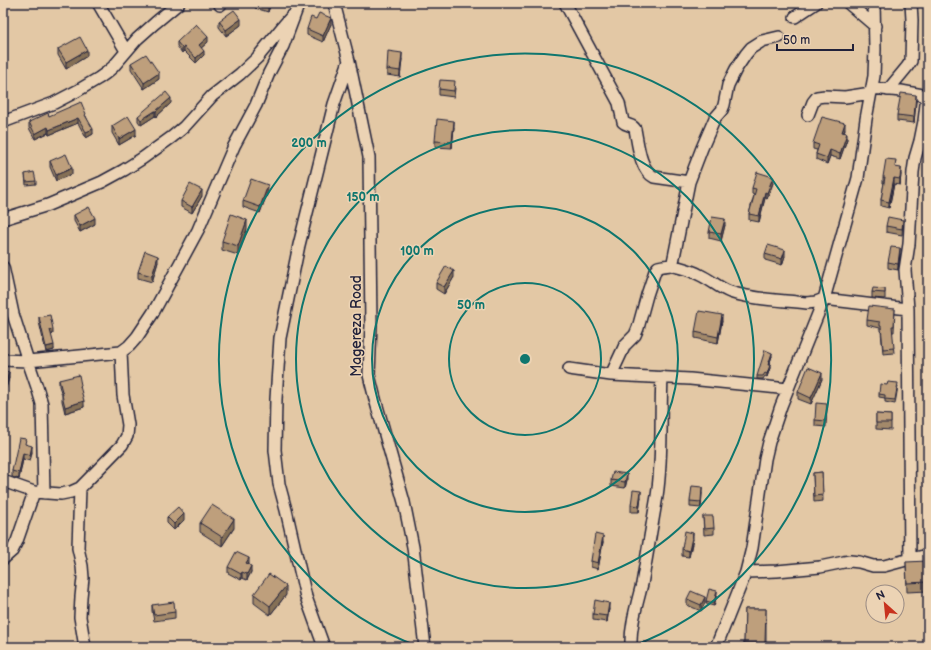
<svg xmlns="http://www.w3.org/2000/svg" width="931" height="650" viewBox="0 0 931 650" font-family="'Balsamiq Sans',sans-serif">
  <rect width="100%" height="100%" fill="#e3c8a5"/>
  <filter id="ink" filterUnits="userSpaceOnUse"><feTurbulence type="fractalNoise" baseFrequency=".025" numOctaves="2"/><feDisplacementMap in="SourceGraphic" scale="8" xChannelSelector="R" yChannelSelector="G"/><feConvolveMatrix kernelMatrix="1 2 1 2 8 2 1 2 1" color-interpolation-filters="sRGB"/></filter>
  <g filter="url(#ink)">
    <g fill="none" stroke-linecap="round" stroke-linejoin="round">
      <defs>
        <path id="minor" d="M98 3 126 51
          M334 3 349 61 369 157 371 325 369 375 375 399 404 502 413 547 425 647
          M565 3 619 103 623 122C627 126 632 124 635 129 638 144 640 170 654 177L689 182
          M848 3 875 26
          M220 5 222 3
          M795 17 816 3
          M872 88 901 91 928 96
          M888 90 907 67 911 61 912 20 911 3
          M808 115 813 102 817 97 825 96 845 97 871 93
          M3 122 54 103 77 91 99 78 106 73 113 67 137 39 155 23 179 3
          M3 219 48 205 102 182 124 170 143 158 172 137 184 127 212 96 240 74 257 58 284 25 292 16
          M671 265C680 268 691 270 700 275 711 280 719 288 730 292 755 300 782 300 807 303L816 302 824 299 908 309
          M3 267 13 314 28 361 37 387 42 404 44 493
          M3 360 28 361 121 352 129 346 137 337 153 313 198 230 234 146 256 105 269 73 283 46 299 3
          M569 369 611 375 690 379 788 389
          M611 375 625 345 635 335 638 328 647 295 655 271 658 267 663 266 671 265 673 262 689 182 702 148 715 118 722 110 724 105 728 85 736 69 746 54 751 48 762 41 779 37
          M3 481 34 492 61 494 71 492 80 488 122 445 127 436 128 425 123 395 121 352
          M80 488 78 548 82 566 83 578 81 597 80 617 85 647
          M3 559 12 551 17 541 34 492
          M910 559 908 309 905 270 909 244 913 172 915 158 920 141 924 121 927 96
          M746 572 777 571 820 567 844 562 850 561 859 562 873 566H884L910 559 928 555
          M324 647 306 597 286 510 279 484 275 450 276 399 280 338 299 245 334 104 349 61
          M631 647C630 626 637 604 642 584 647 555 652 526 657 496 663 457 660 417 662 377
          M716 647 746 572 752 548 765 459 769 442 781 406 824 299 858 178 866 119 874 76 875 49 874 3"/>
      </defs>
      <use href="#minor" stroke="#22223b" stroke-width="14"/>
      <use href="#minor" stroke="#ecd3b4" stroke-width="11"/>
    </g>
    <path fill="#a3896a" stroke="#22223b" d="M255 3H271L268 12 255 8Z
      M316 19 331 24 323 42 307 35V29Z
      M219 21 241 25 226 36 219 27Z
      M177 42H208L201 48 204 55 196 63 184 51 182 53 177 46Z
      M58 49 87 56 66 69 58 55Z
      M402 59 400 77 387 75V69Z
      M131 63 159 79 144 89 131 69Z
      M455 88 454 97 439 95V89Z
      M916 101 914 123 897 121V115Z
      M171 103 156 117 155 116 141 125 138 121V116Z
      M49 116H86L93 134 86 138 78 123 49 135 48 133 35 139 29 128V122Z
      M112 126 136 135 119 145 112 133Z
      M454 127 452 148 435 147V141Z
      M845 129 844 132 847 139 840 159 830 156 827 164 816 159V154L817 150 813 149V143Z
      M50 161 72 174 56 181 50 167Z
      M25 174 36 181V184L26 185Z
      M901 174 900 185 894 184 889 208 881 206V200L884 183H883V177Z
      M773 183 767 199 765 198 759 222 749 220V214L754 195 752 194V188Z
      M268 191 260 213 243 207V201Z
      M202 196 192 213 181 207V201Z
      M74 215 95 224 80 232 74 221Z
      M903 220 902 235 886 232V226Z
      M725 225 721 241 709 238V232Z
      M247 229 238 255 222 250V241Z
      M765 254 785 256 782 265 765 260Z
      M900 254 898 270 888 268V262Z
      M158 262 152 282 138 278V272Z
      M454 277 444 294 436 289V283Z
      M885 289V299L872 298V292Z
      M895 309 894 332H892L894 353 883 354 881 331H880V328L867 325V320Z
      M39 317 53 334 51 335 54 350 46 352 39 322Z
      M722 321 718 343 695 338V332Z
      M772 356 769 365 770 368 767 377 765 376 763 379H757V376Z
      M3 370 9 378 6 388 3 387Z
      M822 379 811 404 798 399V392Z
      M59 380 81 391 84 407 65 413 62 401V395L59 386Z
      M887 385 898 386 895 404 885 402V398L879 397V394Z
      M827 404 826 427 815 426V420Z
      M876 414 891 415V430L876 429Z
      M928 421V437H927Z
      M26 444 32 452 30 461 23 459 19 479 12 477V471Z
      M822 472 823 501 814 502 813 473Z
      M611 480H627L625 488 611 486Z
      M702 493 701 508 690 507V501Z
      M641 497 639 512H631V505Z
      M703 516 714 528V534L704 535Z
      M167 517 184 520 174 530 167 523Z
      M200 523 234 528 222 546 200 532Z
      M693 539 689 557 682 556V549Z
      M603 542 598 569 591 567V561Z
      M906 562 928 570V591L907 592Z
      M249 564 251 572 247 580 242 578 241 580 228 573V567Z
      M254 594 286 595 270 615 254 603Z
      M717 594 714 606 706 604V601Z
      M687 599 705 603 701 611 687 605Z
      M152 605 175 612V618L154 621 152 611Z
      M609 609 607 622 593 620V614Z
      M745 609H766V647H744Z"/>
    <path fill="#856f56" stroke="#22223b" d="M269 3H271L268 12V6Z
      M331 18V24L323 42V36Z
      M241 19V25L226 36V30Z
      M208 37V42L199 50V45Z
      M184 47V51L182 53V48Z
      M87 50V56L66 69V62Z
      M204 51V55L196 63V58Z
      M402 53V59L400 77V71Z
      M159 73V79L144 89V83Z
      M916 95V101L914 123V117Z
      M171 98V103L156 117V111Z
      M155 111V116L141 125V120Z
      M78 118V123L49 135V130Z
      M454 121V127L452 148V142Z
      M845 123V129L842 137V132Z
      M48 127V133L35 139V134Z
      M93 129V134L86 138V132Z
      M136 129V135L119 145V139Z
      M847 133V139L840 159V154Z
      M830 150V156L827 164V158Z
      M72 168V174L56 181V175Z
      M901 168V174L900 185V179Z
      M773 177V183L767 199V193Z
      M894 178V184L889 208V202Z
      M268 185V191L260 213V207Z
      M202 190V196L192 213V207Z
      M765 192V198L759 222V216Z
      M95 218V224L80 232V226Z
      M725 219V225L721 241V234Z
      M247 220V229L238 255V246Z
      M900 248V254L898 270V264Z
      M785 250V256L782 265V259Z
      M158 256V262L152 282V276Z
      M454 271V277L444 294V287Z
      M722 315V321L718 343V337Z
      M53 329V334L50 335V330Z
      M54 345V350L46 352V347Z
      M772 353V356L768 368V365Z
      M770 365V368L767 377V374Z
      M9 372V378L6 388V382Z
      M822 373V379L811 404V398Z
      M84 401V407L65 413V407Z
      M32 446V452L30 461V455Z
      M23 453V459L19 479V473Z
      M627 474V480L625 488V482Z
      M702 487V493L701 508V502Z
      M641 491V497L639 512V506Z
      M184 514V520L174 530V524Z
      M234 519V528L222 546V537Z
      M693 533V539L689 557V551Z
      M603 536V542L598 569V563Z
      M249 558V564L246 563Z
      M251 566V572L247 580V574Z
      M242 572V578L241 580V574Z
      M286 586V595L270 615V606Z
      M717 591V594L714 606V603Z
      M705 597V603L701 611V605Z
      M609 603V609L607 622V616Z"/>
    <path fill="#be9f7b" stroke="#22223b" d="M256 3H269L268 6Z
      M234 10 241 19 226 30 219 21Z
      M319 13 331 18 323 36 307 29 311 17 316 19Z
      M196 24 208 37 199 45 204 51 196 58 184 47 182 48 177 42Z
      M80 37 87 50 66 62 58 49Z
      M388 51 402 53 400 71 387 69Z
      M146 54 159 73 144 83 131 63Z
      M440 80 455 81 454 91 439 89Z
      M166 92 171 98 156 111H155L141 120 138 116Z
      M901 93 916 95 914 117 897 115Z
      M81 102 86 114 85 115 93 129 86 132 78 118 49 130 48 127 35 134 29 122 48 113 49 116Z
      M128 116 136 129 119 139 112 126Z
      M822 117 845 123 842 132 847 133 840 154 830 150 827 158 816 154 819 145 813 143Z
      M437 119 454 121 452 142 435 141Z
      M66 154 72 168 56 175 50 161Z
      M886 159 896 160 895 167 901 168 900 179 894 178 889 202 881 200 885 177H883Z
      M34 172 36 181 26 182 25 174Z
      M757 172 773 177 767 193 765 192 759 216 749 214 756 189 752 188Z
      M251 179 268 185 260 207 243 201Z
      M190 184 202 190 192 207 181 201Z
      M89 207 95 218 80 226 74 215Z
      M231 214 247 220 238 246 222 241Z
      M712 217 725 219 721 234 709 232Z
      M888 217 903 220 902 229 886 226Z
      M768 245 785 250 782 259 765 254Z
      M891 247 900 248 898 264 888 262Z
      M145 251 158 256 152 276 138 272Z
      M446 266 454 271 444 287 436 283Z
      M873 288 885 289V293L872 292Z
      M869 306 895 309 894 326H892L894 348 883 349 881 326H880V322L867 320Z
      M699 311 722 315 718 337 695 332Z
      M50 315 53 329 50 330 54 345 46 347 39 317Z
      M765 350 772 353 768 365H770L767 374 765 373 763 376H757Z
      M808 367 822 373 811 398 798 392Z
      M3 370 9 372 6 382 3 381Z
      M79 375 81 385 80 386 84 401 65 407 62 395H63L59 380Z
      M888 382 898 383 895 400 885 399V395L879 394 880 384 887 385Z
      M816 403 827 404 826 421 815 420Z
      M876 414 891 415V423H876Z
      M928 421V431H927Z
      M19 438 26 439 25 444 32 446 30 455 23 453 19 473 12 471Z
      M613 472 627 474 625 482 611 480Z
      M822 472 823 495 814 496 813 473Z
      M692 486 702 487 701 502 690 501Z
      M633 490 641 491 639 506 631 505Z
      M212 505 234 519 222 537 200 523Z
      M178 507 184 514 174 524 167 517Z
      M703 516H713L714 528 704 529Z
      M685 531 693 533 689 551 682 549Z
      M595 534 603 536 598 563 591 561Z
      M236 552 249 558 246 563 251 566 247 574 242 572 241 574 228 567Z
      M927 561V570H928V582L907 583 906 562Z
      M269 574 286 586 270 606 254 594Z
      M709 589 717 591 714 603 706 601Z
      M691 591 705 597 701 605 687 599Z
      M595 600 609 603 607 616 593 614Z
      M174 602 175 612 154 615 152 605Z
      M745 609H766L765 643H744Z"/>
  </g>
  <g fill="none" stroke="#0f766e" stroke-width="2">
    <circle cx="525" cy="359" r="76"/>
    <circle cx="525" cy="359" r="153"/>
    <circle cx="525" cy="359" r="229"/>
    <path d="M420 647A306 306 0 1 1 630 647"/>
  </g>
  <g text-anchor="middle" dominant-baseline="central" stroke-width="3" stroke-linejoin="round" paint-order="stroke">
    <g font-size="14" fill="#22223b" stroke="#ecd3b4">
      <text transform="translate(356 326) rotate(-90)">Magereza Road</text>
    </g>
  </g>
  <circle cx="525" cy="359" r="6" fill="#0f766e" stroke="#ecd3b4" stroke-width="2"/>
  <g font-size="12" text-anchor="middle" font-weight="bold" fill="#0f766e" stroke="#ecd3b4" stroke-width="3" stroke-linejoin="round" paint-order="stroke">
    <text x="309" y="147">200 m</text>
    <text x="363" y="201">150 m</text>
    <text x="417" y="255">100 m</text>
    <text x="471" y="309">50 m</text>
  </g>
  <rect width="931" height="650" fill="none" stroke="#ecd3b4" stroke-width="16"/>
  <rect x="8" y="8" width="915" height="634" fill="none" stroke="#22223b" stroke-width="1.5" filter="url(#ink)"/>
  <g transform="translate(885 604) rotate(333)"><circle r="19" fill="#ecd3b4" stroke="#9b8c84"/>
  <path d="M0-3L7 15L0 10L-7 15Z" fill="#c8321e"/>
  <text y="-6" font-size="11" font-weight="bold" text-anchor="middle" fill="#22223b">N</text>
  </g>
  <path d="M777 44v6h76v-6" fill="none" stroke="#22223b" stroke-width="2"/>
  <text x="783" y="44" font-size="12" fill="#22223b" stroke="#ecd3b4" stroke-width="3" paint-order="stroke">50 m</text>
</svg>
